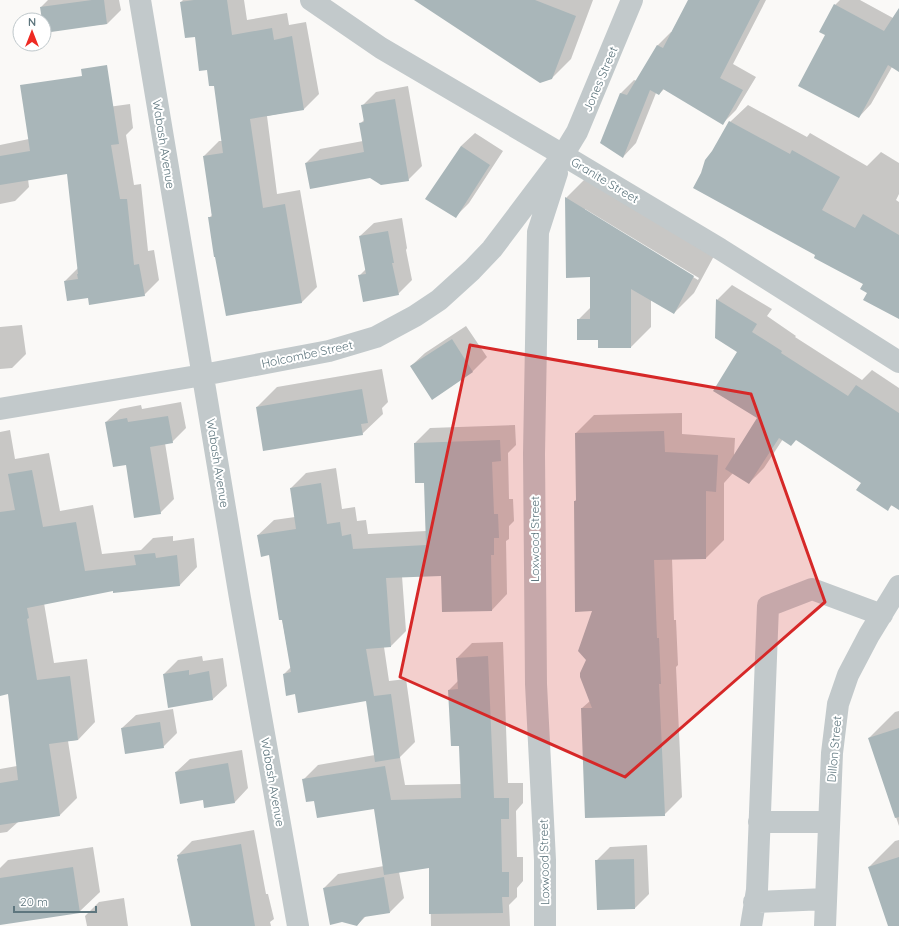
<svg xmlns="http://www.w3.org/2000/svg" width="899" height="926" viewBox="0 0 899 926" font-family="Quicksand,sans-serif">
  <rect width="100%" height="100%" fill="#faf9f7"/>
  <path fill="#0003" fill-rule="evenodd" d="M48 0H119L121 10 107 24 44 30V20H43L41 7Z
    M183 0H244L247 20 287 13 289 25 306 22 319 94 304 109 267 116 277 194 300 190 317 287 302 302 227 315 209 218 212 215 204 156 219 141H223L215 84 181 2Z
    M416 0H593L571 59 552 78Z
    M689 0H766L733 64 756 77 736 110 723 123 664 89 659 94 656 93 636 143 623 157 602 143 621 93 634 80 637 81 658 45 671 32H672Z
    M840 0H860L893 18 899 9V70L892 67 871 104 859 117 826 35 835 5Z
    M408 86 422 166 408 180 370 177 306 163 320 149 363 141 360 124 365 119 362 106 376 92Z
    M130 104 133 128 126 135 134 185 141 184 148 251 154 250 159 280 144 295 89 297 65 281 79 267 68 172 28 179 29 187 15 201 0 204V145L29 139 43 116Z
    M748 105 807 137 810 133 867 166 881 152 899 163V194L896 200 899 202V314L868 292 865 284 816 254 713 151 730 122Z
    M475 133 503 151 469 203 455 217 461 146Z
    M586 178 714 256 694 293 674 313 651 300V327L631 347 599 339 578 320 591 307V276L566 198ZM585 209 699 278 698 280 585 211Z
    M402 218 407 248 406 250 412 280 398 294 359 276 366 269 360 236 374 223Z
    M732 285 772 309 767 316 796 336 795 337 862 380 872 370 899 388V503L892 505 888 509 862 482 797 439H783L764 468 749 483 733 473 724 483V540L706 558H672L674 620H676L678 665 676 667 682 797 664 815 582 708 590 701 587 660 593 610 575 501 577 498 576 433 594 415 682 413V434L735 438 734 456 759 418 738 351 716 338 717 300Z
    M22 325 26 354 12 368 0 369V327Z
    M466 326 487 357 473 371 432 398 411 366 425 353Z
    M382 369 388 402 382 408 383 414 362 434 264 450 257 407 277 387Z
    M181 402 186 428 172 442 165 443 174 499 160 513 127 464 106 422 120 409 141 405 142 409Z
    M515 425 516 445 508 453 509 499H513L514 521 509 526V539L506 541 507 594 492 610 443 611 442 575 402 576 406 631 391 646 384 647 389 681 406 679 415 742 400 757 405 785 462 784 460 745 449 690 458 681 457 658 472 643 503 642 508 783H523V803L516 811 517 857H523V881L517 888V897L509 905 510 926H431L430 867 399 872 404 898 390 912 366 916 357 925 324 888 338 874 384 866 375 807 315 800 303 780 318 765 375 755 367 700 296 693 284 674 291 667 270 554 258 535 274 520 295 517 291 488 306 473 336 468 342 509 355 507 357 521 366 520 368 534 426 531 425 482 415 443 430 428Z
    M10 430 15 459 49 453 60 511 93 505 102 554 141 550 153 538 173 536V541L194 538 197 567 180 585 114 590 44 603 54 663 87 659 95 722 78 740 68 741 77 798 60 815 18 822 7 832 0 833V769L17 766 9 693 0 695V432Z
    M202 656 203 661 223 658 227 686 213 699 169 706 164 674 178 660Z
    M173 709 177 733 163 747 122 728 136 715Z
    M899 711V826L869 738 895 712Z
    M242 750 248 788 235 802 204 799 176 772 190 759Z
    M254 830 266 894H268L274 919 270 922 271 926H204L178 855 192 841Z
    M899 840V926H889L869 867 895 841Z
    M647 845 649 894 635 908 596 861 610 847Z
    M93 847 100 892 79 912 0 924V868L8 860Z
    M124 898 128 926H87L85 916 99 902Z"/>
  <path fill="#a9b6b9" d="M92 0H104L107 24 44 33V20H42L40 7Z
    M194 0H227L232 35 272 28 274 40 292 36 304 110 250 119 263 208 285 204 302 303 226 316 215 257H214L208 217H212L203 156 223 153 214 86H209L207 70 199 71 195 37 185 38 180 2Z
    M414 0H535L576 16 552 79 540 83Z
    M688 0H760L720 78 743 90 723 125 663 89 659 95 650 90 623 158 600 143 620 93 627 95 657 45 663 48Z
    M834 4 884 31 899 8V72L888 65 859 118 798 86 825 35 819 32Z
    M107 65 119 144 111 145 120 199H127L134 265 139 264 145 296 89 305 88 298 67 301 64 281 78 279 77 274H78L67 174 0 185V156L30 151 20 85 82 76 81 69Z
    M395 99 409 181 381 185 370 178 310 189 305 163 364 152 359 123 364 122 361 105Z
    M729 121 790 154 792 150 840 177 822 210 855 228 863 214 899 235V319L863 300 867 293 860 289 863 284 814 258 815 255 693 188 701 173 705 160 712 151Z
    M461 146 490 165 456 218 425 199Z
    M565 197 694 276 674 314 631 289V348H598V340H577V319H590V277L566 278Z
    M388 231 394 263H392L399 295 363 302 358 275 366 274 359 236Z
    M716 299 757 324 752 332 782 351 781 353 848 396 856 385 899 413V510L891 505 888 511 856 490 861 483 796 440 791 446 779 438 749 484 725 469 757 418 713 391 737 352 715 338Z
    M452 339 473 372 432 400 410 366Z
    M362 389 368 423 361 424 363 435 263 451 256 407Z
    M168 416 173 443 150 447 161 514 134 518 126 465 113 467 105 422 127 418 128 422Z
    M664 431 665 452 718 455 716 492 706 491V559L654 560 657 638H659L661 684H659L665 816 585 818 581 708H592L580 677V673L586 660 578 651 592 611 575 612 574 501H576L575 433Z
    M500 440 501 461 492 462 494 514H498L499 538H494V555H491L492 611 442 612 441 576 386 578 391 647 366 649 374 696 391 694 400 758 375 762 366 701 298 713 295 694 286 696 283 674 291 672 282 620H279L269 555 261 557 257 535 296 529 290 488 321 483 327 524 340 522 342 536 351 534 353 549 426 545 424 483H415L414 443Z
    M32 470 43 527 76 522 85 571 136 565 134 555 155 553 156 558 177 555 180 586 113 593V591L27 608 29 618 27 619 37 680 70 676 78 740 49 744 60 816 0 825V783L18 780 8 694 0 696V512L15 510 8 474Z
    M488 656 494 798H509V819H501L502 872H509V897H502L503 913 429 914V868L384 875 374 809 317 818 314 801 306 802 302 779 385 766 391 800 461 798 459 746H451L448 690 458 689 456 658Z
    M189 670V675L209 671 213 700 168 708 163 674Z
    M160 722 164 748 125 754 121 728Z
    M899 728V817L895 818 868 738Z
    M228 763 235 803 204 808 203 800 180 804 175 772Z
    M241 844 255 926H191L177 859 178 858 177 855Z
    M899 857V926H888L868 867Z
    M634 859 635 909 597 910 595 860Z
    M73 867 80 913 0 925V878Z
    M384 877 390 913 364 917 357 926 342 922 330 925 323 888Z"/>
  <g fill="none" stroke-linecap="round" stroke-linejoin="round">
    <path stroke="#c2c9cb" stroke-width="22" d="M140 0 240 598 298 926
      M311 0 381 48 563 155 720 249 899 362
      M0 409 203 375 329 351 376 337 415 316 439 300 472 270 492 249 563 155 577 132 632 0
      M759 822H829
      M754 902 826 899
      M545 926V860L536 684 534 454 538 232 557 173
      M751 926 757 890 768 606 812 589 882 615
      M825 926 832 753 838 704 848 675 869 635 899 586"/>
  </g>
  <path fill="#d62828" fill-opacity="0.2" stroke="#d62828" stroke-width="3" stroke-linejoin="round" d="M470 345 751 394 825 602 625 777 400 677Z"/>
  <g text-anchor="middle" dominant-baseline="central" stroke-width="4" stroke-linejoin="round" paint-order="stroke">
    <g font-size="12" fill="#5e767e" stroke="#fff">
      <text transform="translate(600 79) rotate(-67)">Jones Street</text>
      <text transform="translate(164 144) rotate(81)">Wabash Avenue</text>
      <text transform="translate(605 180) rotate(31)">Granite Street</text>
      <text transform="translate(307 354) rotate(-12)">Holcombe Street</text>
      <text transform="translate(218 463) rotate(81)">Wabash Avenue</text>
      <text transform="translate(534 539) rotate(-90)">Loxwood Street</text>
      <text transform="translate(834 749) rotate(-85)">Dillon Street</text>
      <text transform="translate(273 782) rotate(80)">Wabash Avenue</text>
      <text transform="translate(544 862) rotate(-91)">Loxwood Street</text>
    </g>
  </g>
  <g transform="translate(32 32)"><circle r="19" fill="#ffffff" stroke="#bfc8cb"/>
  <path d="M0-3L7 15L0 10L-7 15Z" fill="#ee2a23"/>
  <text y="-6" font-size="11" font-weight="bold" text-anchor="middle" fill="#5e767e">N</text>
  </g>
  <path d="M14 906v6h82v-6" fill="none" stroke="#5e767e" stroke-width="2"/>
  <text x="20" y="906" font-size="12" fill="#5e767e" stroke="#ffffff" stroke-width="3" paint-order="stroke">20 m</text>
</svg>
